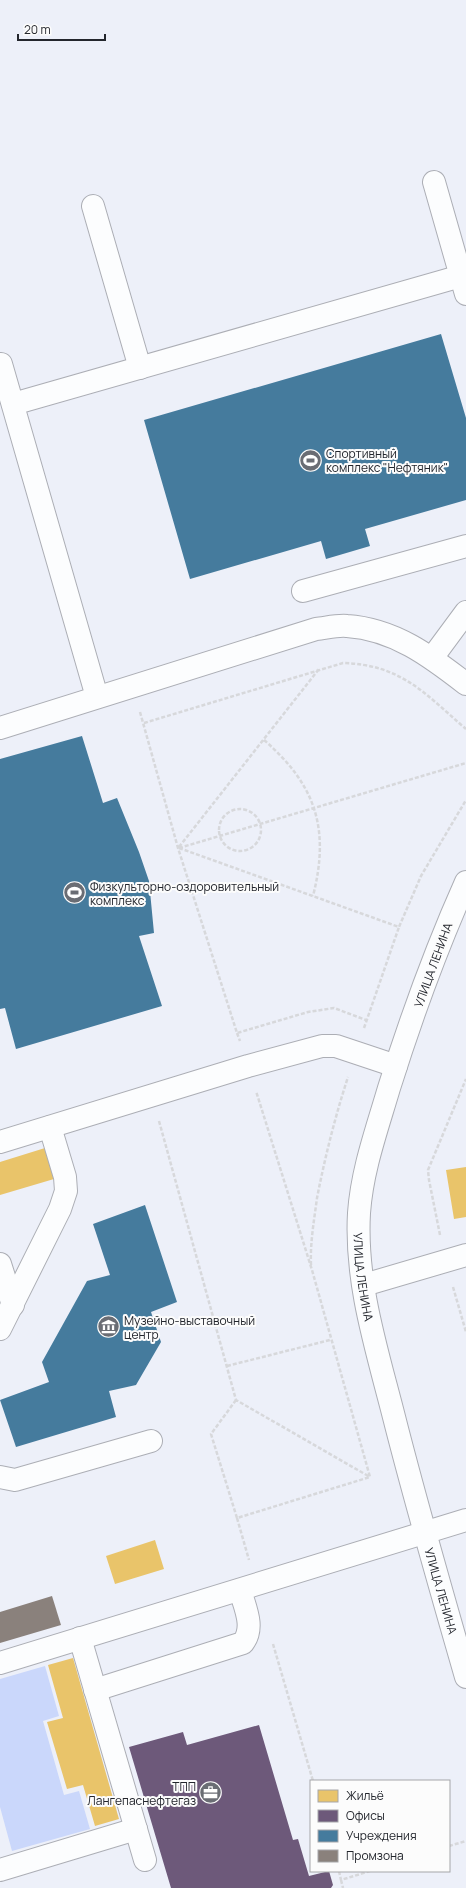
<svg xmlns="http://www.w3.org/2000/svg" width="466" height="1888" viewBox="0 0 466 1888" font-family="Manrope,sans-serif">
  <rect width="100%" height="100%" fill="#edf0f9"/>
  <path fill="#cad7fb" d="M45 1666 59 1716 43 1721 64 1795 79 1791 90 1829 12 1851 0 1807V1679Z"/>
  <path fill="#e9c46a" d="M45 1148 54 1179 0 1195V1162Z
    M466 1167V1217L454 1219 446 1170Z
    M155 1540 164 1569 115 1584 106 1556Z
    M73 1658 119 1819 95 1826 83 1785 67 1789 47 1722 63 1718 48 1665Z"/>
  <path fill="#6d597a" d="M259 1725 293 1840 298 1839 309 1876 329 1871 333 1885 331 1888H171L129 1747 183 1732 187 1745Z"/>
  <path fill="#457b9d" d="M441 334 466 418V500L365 529 370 546 326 559 321 541 190 579 144 420Z
    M82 736 103 803 117 798 139 852 149 881 154 933 139 936 162 1006 16 1049 5 1008 0 1009V759Z
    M145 1205 177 1302 151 1312 161 1342 136 1385 109 1391 116 1417 16 1447 0 1400 49 1382 42 1362 87 1281 110 1275 93 1224Z"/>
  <path fill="#8a817c" d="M52 1596 61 1625 0 1643V1612Z"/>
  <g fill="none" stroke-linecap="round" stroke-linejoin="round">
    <defs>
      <g id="minor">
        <path d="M434 182 466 294"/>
        <path d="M93 206 140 368"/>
        <path d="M1 364 97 697"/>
        <path d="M13 404 461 276"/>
        <path d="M303 591 466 546"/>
        <path d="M432 658 466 612"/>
        <path d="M0 728 316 629C326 628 337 625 347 626 394 629 430 656 466 684"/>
        <path id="s1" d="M466 882C436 949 411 1018 389 1088 377 1129 362 1170 359 1213 355 1283 377 1350 394 1417 416 1504 441 1590 466 1677"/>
        <path d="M0 1142 248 1066 322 1046H336L396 1066"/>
        <path d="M0 1264 13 1305"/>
        <path d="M364 1285 466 1255"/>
        <path d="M0 1329 60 1209 66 1191 65 1177 50 1127"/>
        <path d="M0 1477 15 1480 151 1441"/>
        <path d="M80 1638 145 1860"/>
        <path d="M0 1663 466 1520"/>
        <path d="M95 1690 243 1643C255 1627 245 1608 240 1590"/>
        <path d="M0 1870 136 1829"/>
      </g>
    </defs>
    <use href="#minor" stroke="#acaeb5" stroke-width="24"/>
    <path stroke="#d7d8db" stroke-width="2.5" stroke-dasharray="4 2" stroke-linecap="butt" d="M140 712 178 848 237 1033 308 1012 334 1008 366 1020
      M144 723 343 663C402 665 424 693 466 729
      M264 740C316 785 330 829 313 896
      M219 830a21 21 0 1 1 42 0a21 21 0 1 1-42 0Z
      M179 847 319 669
      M179 848 399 927 421 876 466 800
      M179 848 466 763
      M364 1028 399 927
      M237 1033 240 1041
      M159 1121 236 1400 370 1477
      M440 1235 429 1180 428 1170 466 1079
      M311 1265C310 1243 314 1221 317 1198 325 1157 335 1117 348 1077
      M453 1287 466 1332
      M227 1366 330 1340
      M236 1400 211 1434 237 1518 370 1477 312 1270 256 1091
      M237 1518 249 1560
      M273 1644 313 1781
      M449 1846 466 1841
      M339 1871 341 1880 370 1871
      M341 1880 343 1888"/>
    <use href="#minor" stroke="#fcfdfe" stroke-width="22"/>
  </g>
  <defs>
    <symbol id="stadium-disc" viewBox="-11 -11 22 22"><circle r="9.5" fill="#6a6d74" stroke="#fcfcfc"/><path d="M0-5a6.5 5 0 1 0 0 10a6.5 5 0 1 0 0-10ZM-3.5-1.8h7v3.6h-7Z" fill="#fff"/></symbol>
    <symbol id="museum-disc" viewBox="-11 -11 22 22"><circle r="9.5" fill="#6a6d74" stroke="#fcfcfc"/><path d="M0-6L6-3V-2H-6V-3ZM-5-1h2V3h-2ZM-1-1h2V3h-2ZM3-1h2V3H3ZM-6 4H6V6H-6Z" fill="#fff"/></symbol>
    <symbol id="office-disc" viewBox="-11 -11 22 22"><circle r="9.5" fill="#6a6d74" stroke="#fcfcfc"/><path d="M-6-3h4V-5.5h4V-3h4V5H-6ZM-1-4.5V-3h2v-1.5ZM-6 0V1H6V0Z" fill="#fff"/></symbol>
  </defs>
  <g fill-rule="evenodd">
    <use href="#stadium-disc" x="298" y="448" width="25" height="25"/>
    <use href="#stadium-disc" x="62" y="880" width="25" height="25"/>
    <use href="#museum-disc" x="96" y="1314" width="25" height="25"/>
    <use href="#office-disc" x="198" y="1780" width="25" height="25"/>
  </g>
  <g text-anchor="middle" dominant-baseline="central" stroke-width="4" stroke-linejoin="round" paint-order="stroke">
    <g font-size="12" fill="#23262d" stroke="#fcfcfc" text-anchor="start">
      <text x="326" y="453">Спортивный<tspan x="326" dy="14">комплекс "Нефтяник"</tspan></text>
      <text x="90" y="886">Физкульторно-оздоровительный<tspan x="90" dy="14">комплекс</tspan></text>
      <text x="124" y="1320">Музейно-выставочный<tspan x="124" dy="14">центр</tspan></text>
      <text x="196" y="1786" text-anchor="end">ТПП<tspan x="196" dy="14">Лангепаснефтегаз</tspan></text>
    </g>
    <g font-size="12" fill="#23262d" stroke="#fcfcfc">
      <text transform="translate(433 965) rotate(-70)">УЛИЦА ЛЕНИНА</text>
      <text stroke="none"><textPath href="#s1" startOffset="413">УЛИЦА ЛЕНИНА</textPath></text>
      <text stroke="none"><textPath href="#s1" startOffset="737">УЛИЦА ЛЕНИНА</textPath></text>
    </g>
  </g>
  <rect x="310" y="1780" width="140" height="92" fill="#fcfcfc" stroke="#a5a6a9"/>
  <rect x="318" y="1790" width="20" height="12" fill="#e9c46a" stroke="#a5a6a9"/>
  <text x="346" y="1800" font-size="12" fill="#23262d">Жильё</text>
  <rect x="318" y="1810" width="20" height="12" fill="#6d597a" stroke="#a5a6a9"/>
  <text x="346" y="1820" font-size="12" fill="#23262d">Офисы</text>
  <rect x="318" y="1830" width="20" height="12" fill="#457b9d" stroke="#a5a6a9"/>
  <text x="346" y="1840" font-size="12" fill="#23262d">Учреждения</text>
  <rect x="318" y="1850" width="20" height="12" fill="#8a817c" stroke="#a5a6a9"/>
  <text x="346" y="1860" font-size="12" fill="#23262d">Промзона</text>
  <path d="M18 34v6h87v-6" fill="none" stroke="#23262d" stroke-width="2"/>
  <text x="24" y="34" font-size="12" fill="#23262d" stroke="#fcfcfc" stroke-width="3" paint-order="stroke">20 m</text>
</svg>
